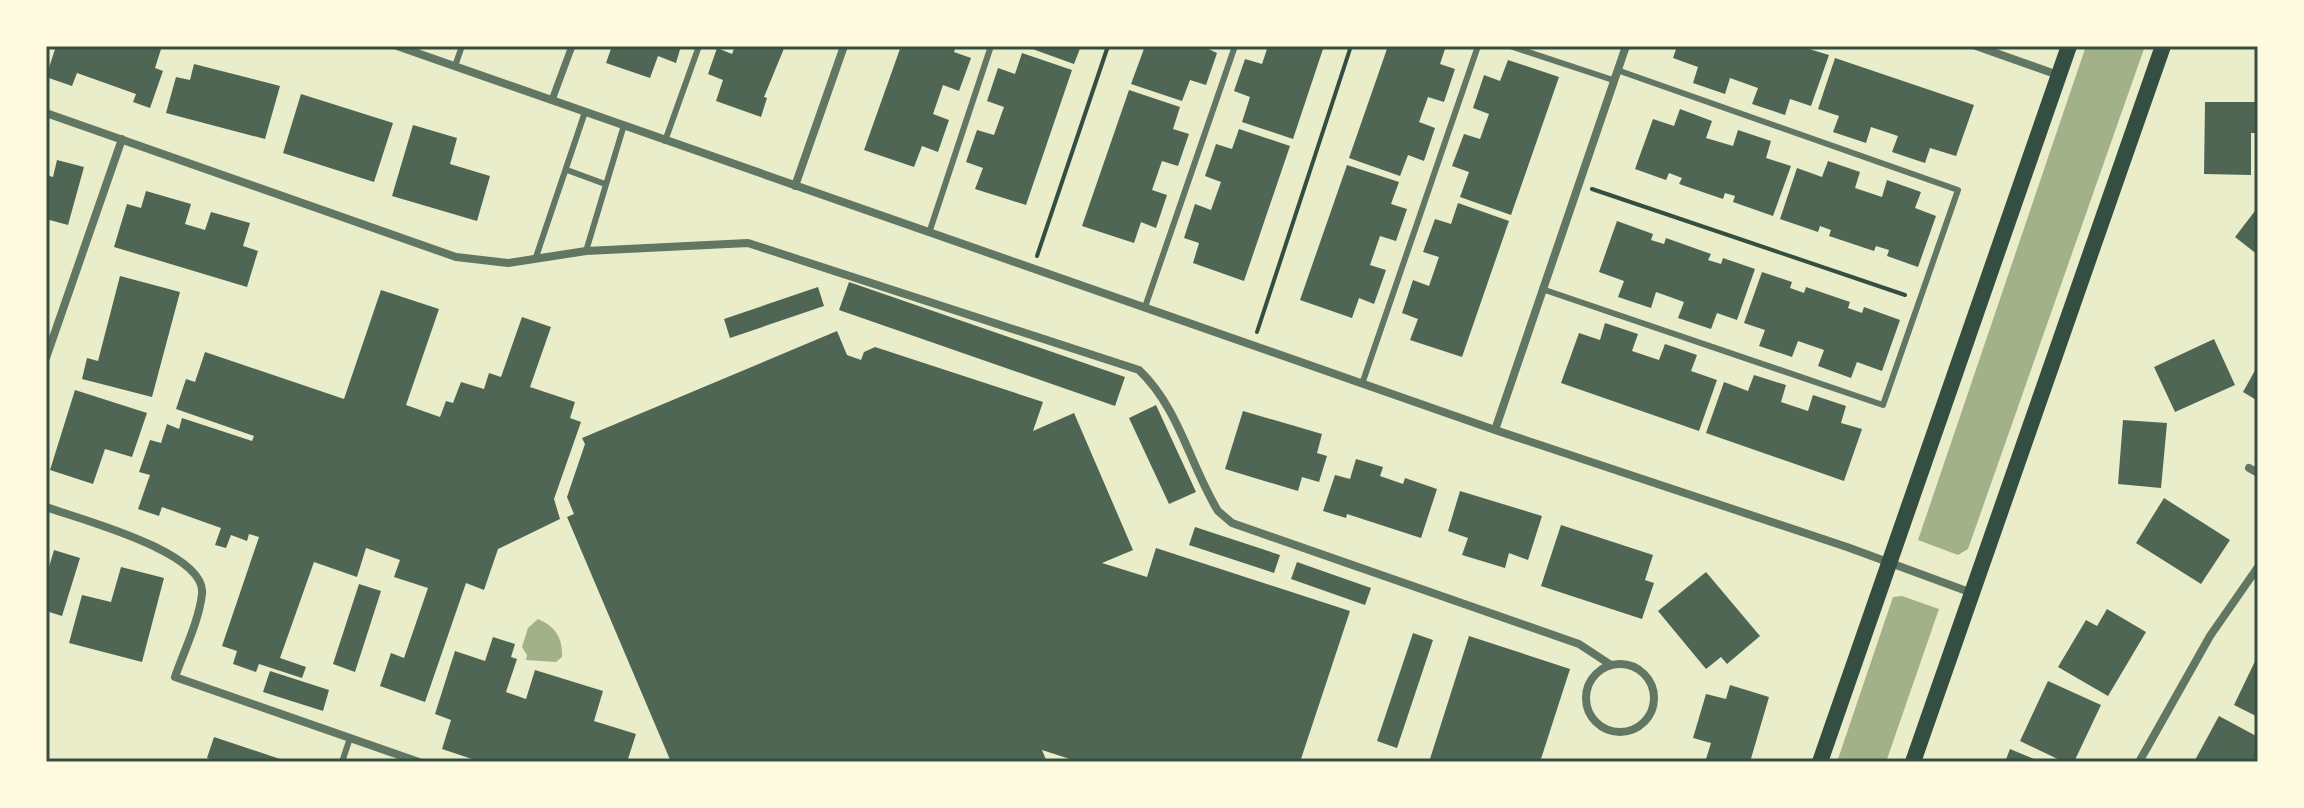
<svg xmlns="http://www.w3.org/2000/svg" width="2304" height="808" viewBox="0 0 2304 808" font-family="'DejaVu Sans',sans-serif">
  <rect width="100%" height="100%" fill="#e9edc9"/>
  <path fill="#a3b18a" d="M2086 46H2145L1968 549 1958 555 1918 540Z
    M1902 596 1939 609 1886 762H1837L1893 597Z
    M538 619C555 626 563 638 562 657L556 662 526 660 527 655 522 647 528 628Z"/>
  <path fill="#4f6655" d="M56 46H162L155 68 163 71 150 108 133 102 136 94 77 73 72 86 46 77Z
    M612 46H681L676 63 658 56 650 78 606 63Z
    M735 46H785L764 97 767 98 761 117 716 101 723 80 708 74 717 48 732 54Z
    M901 46H956L954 52 971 58 959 91 943 85 933 114 949 120 938 152 922 146 914 167 864 150Z
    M1024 46H1081L1074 64Z
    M1145 46H1202L1217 53 1206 85 1190 80 1182 101 1131 84Z
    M1268 46H1324L1293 139 1242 122 1250 97 1234 91 1245 59 1262 64Z
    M1388 46H1446L1440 64 1455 69 1444 102 1428 97 1419 122 1435 128 1424 161 1408 155 1400 176 1349 158Z
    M1677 46H1799L1829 55 1811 106 1790 99 1785 115 1752 104 1758 88 1730 78 1725 94 1693 83 1698 67 1673 58Z
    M1022 53 1072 70 1026 205 975 189 983 168 966 162 977 130 994 135 1004 107 987 101 998 68 1015 74Z
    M1835 58 1974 105 1956 156 1930 148 1925 163 1892 152 1898 136 1871 127 1866 143 1833 132 1839 116 1818 109Z
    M1508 60 1559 77 1511 215 1460 197 1469 172 1452 166 1464 134 1480 139 1489 114 1473 108 1484 75 1500 81Z
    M194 64 280 86 265 139 166 113 176 77 190 80Z
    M1129 90 1180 107 1173 129 1189 134 1178 166 1162 161 1152 190 1167 195 1156 228 1141 222 1134 243 1082 226Z
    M301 94 393 123 374 182 283 153Z
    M2205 102H2258V133H2251V175L2204 174Z
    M1680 109 1712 121 1706 138 1733 146 1738 130 1771 141 1766 158 1791 166 1773 216 1733 202 1735 196 1725 193 1723 199 1679 184 1682 178 1669 173 1666 180 1635 169 1653 119 1674 126Z
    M413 125 457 138 450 164 490 176 477 221 392 196Z
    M1239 129 1290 146 1244 281 1193 263 1199 243 1184 238 1195 204 1211 210 1221 182 1205 176 1216 144 1232 149Z
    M57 160 84 167 68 225 46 219V175L53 177Z
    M1828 161 1860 172 1855 188 1882 197 1887 180 1921 192 1915 208 1936 216 1918 267 1887 256 1889 250 1876 246 1874 251 1829 236 1831 230 1820 226 1818 232 1780 219 1797 168 1822 177Z
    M1347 165 1399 182 1391 204 1407 209 1396 241 1380 236 1370 265 1386 270 1374 304 1359 298 1352 318 1300 300Z
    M146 191 191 204 185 224 205 230 211 212 250 223 243 246 258 251 247 287 114 247 127 204 141 208Z
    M1458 203 1509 221 1462 357 1410 340 1418 319 1402 313 1413 280 1429 286 1439 257 1423 252 1435 219 1451 224Z
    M2258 207V255L2235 237Z
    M1617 221 1653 234 1651 240 1664 244 1666 238 1711 254 1708 260 1721 264 1723 258 1755 269 1737 320 1717 313 1711 329 1678 318 1684 302 1656 292 1651 308 1618 297 1624 281 1599 272Z
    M1762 272 1792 282 1790 288 1804 293 1806 287 1850 302 1848 308 1862 313 1864 307 1900 320 1882 371 1857 362 1851 378 1818 366 1824 350 1798 341 1792 357 1759 346 1765 330 1744 323Z
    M120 276 180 292 152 397 82 379 87 358 98 361Z
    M849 282 1125 377 1115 406 839 310Z
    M818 287 824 306 730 338 724 319Z
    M381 290 439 309 406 405 440 417 446 401 453 403 461 382 484 389 489 373 501 377 522 317 551 327 530 387 575 402 570 418 581 422 554 499 560 519 498 549 484 590 466 583 425 702 380 686 391 653 404 658 428 588 394 577 400 560 366 548 357 577 314 562 280 658 306 667 302 678 259 664 256 672 233 664 237 651 222 646 259 537 249 534 247 541 231 535 226 548 215 545 221 528 162 507 159 516 138 509 150 475 139 472 150 440 161 443 167 424 179 429 182 418 252 441 254 436 176 409 186 379 195 382 205 352 344 399Z
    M1605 323 1638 334 1632 351 1659 360 1665 344 1697 355 1691 371 1717 380 1699 431 1561 383 1579 333 1600 340Z
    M837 331 847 355 861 360 864 352 875 347 1043 402 1033 431 1074 413 1133 550 1102 563 1147 577 1156 548 1350 611 1300 762H1079L1042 750 1047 762H717L716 759 708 762H671L567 517 574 514 567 497 585 444 582 438Z
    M2214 339 2235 385 2175 412 2154 367Z
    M2258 365V401L2243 392Z
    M1754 375 1786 385 1781 402 1808 411 1813 395 1846 406 1841 423 1862 429 1844 481 1706 433 1724 382 1748 391Z
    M75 390 147 413 132 457 105 449 93 484 50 470Z
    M1156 405 1196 492 1169 504 1129 418Z
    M1243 411 1322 434 1317 453 1327 456 1319 482 1302 477 1298 491 1225 469Z
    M2123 420 2167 423 2161 488 2118 484Z
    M1356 459 1383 467 1380 476 1403 484 1405 478 1437 489 1421 538 1347 514 1346 518 1323 511 1335 475 1350 479Z
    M1460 491 1542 516 1528 560 1509 553 1505 568 1462 555 1468 538 1448 531Z
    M2164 498 2230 540 2201 584 2136 543Z
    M1561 525 1653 555 1645 580 1654 583 1642 619 1541 586Z
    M1195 527 1280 555 1274 573 1189 545Z
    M54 550 80 558 62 616 46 611V566L49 567Z
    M1297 562 1371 588 1365 605 1291 579Z
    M121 567 164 578 142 662 69 643 82 595 111 602Z
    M1706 572 1760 636 1727 664 1721 657 1706 669 1658 611Z
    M359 584 381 591 355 672 333 664Z
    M2107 609 2146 632 2108 696 2058 667 2086 620 2097 626Z
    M1413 633 1433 640 1397 748 1377 741Z
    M1469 636 1570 669 1540 762H1429Z
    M493 637 515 644 511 657 517 659 506 692 526 699 535 670 603 691 594 721 636 734 627 762H481L442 749 451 720 435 714 455 651 485 661Z
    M2258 655V717L2234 705Z
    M270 671 329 690 323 711 263 692Z
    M2048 681 2101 705 2074 762H2064L2020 741Z
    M1730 685 1769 697 1750 762 1706 759 1711 743 1693 738 1706 694 1726 699Z
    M2219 716 2258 737V762H2194Z
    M214 737 286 761V762H220L207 758Z
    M2010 749 2041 762H2005Z"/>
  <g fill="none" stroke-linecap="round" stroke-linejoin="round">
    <path stroke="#344e41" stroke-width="4" d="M1592 189 1905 295
      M1037 256 1108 46
      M1257 332 1351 46"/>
    <path stroke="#617663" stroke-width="6" d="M1510 46 1613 80
      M455 66 462 46
      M665 141 699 46
      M567 170 605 184
      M929 233 991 46
      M586 251 624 125
      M536 257 585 112
      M1542 289 1883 405 1958 190 1617 70
      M1145 307 1235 46
      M1362 384 1478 46
      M342 762 350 738"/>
    <path stroke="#617663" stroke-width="7" d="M552 100 572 46"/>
    <path stroke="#617663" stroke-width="8" d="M397 46 1495 430 1847 547 1972 593
      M1976 46 2058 75
      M46 113 456 257 508 263 586 251 748 243 1139 370C1179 408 1190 465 1218 511L1232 523 1579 644 1611 665
      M795 186 844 46
      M46 358 122 139
      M1495 430 1626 46
      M2249 468 2258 473
      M46 507C79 519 207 552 202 594 199 621 184 651 175 677L419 762
      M1586 698a34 34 0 1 1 68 0a34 34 0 1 1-68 0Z
      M2139 762 2210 636 2258 567"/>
    <path stroke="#344e41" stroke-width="16" d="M1820 762 2069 46
      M1913 762 2163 46"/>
  </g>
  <rect width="2304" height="808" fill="none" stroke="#fefae0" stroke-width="96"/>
  <rect x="48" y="48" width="2208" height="712" fill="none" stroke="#344e41" stroke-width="3"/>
</svg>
